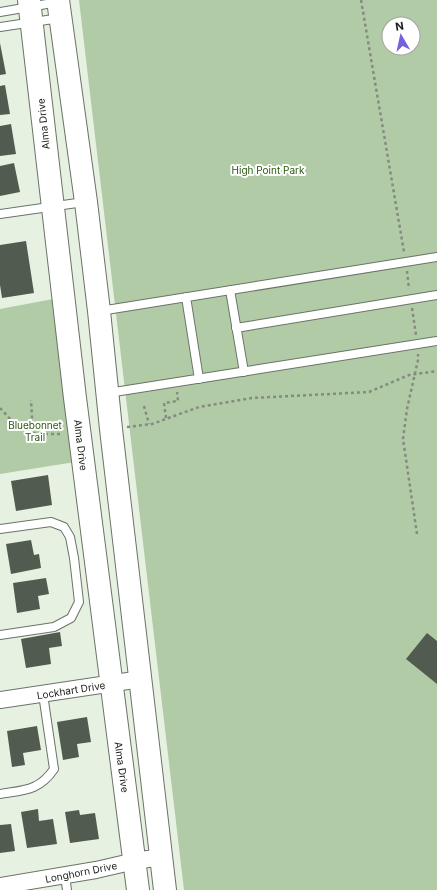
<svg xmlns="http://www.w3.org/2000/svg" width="437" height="890" viewBox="0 0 437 890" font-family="Inter,sans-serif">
  <rect width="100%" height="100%" fill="#e7f1e2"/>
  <path fill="#b1cba7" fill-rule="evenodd" d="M79 0H437V890H184ZM389 24H413V48H389Z
    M53 299 75 462 0 474V309Z"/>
  <path fill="#525b4f" d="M0 43 6 74 0 75Z
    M5 85 10 114 0 115V86Z
    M11 124 16 154 0 156V126Z
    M14 163 20 192 0 196V166Z
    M26 241 34 293 2 298 0 285V245Z
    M48 475 52 505 16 511 11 481Z
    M31 540 34 555 39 554 41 568 11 574 6 544Z
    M46 578 49 594 38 596 40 609 17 613 13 583Z
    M60 632 62 646 49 648 51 664 26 668 21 639Z
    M427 633 437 641V684L406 659Z
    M87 717 91 742 77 744 79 757 63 760 57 722Z
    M37 726 41 750 23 753 25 765 12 767 7 731Z
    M38 809 39 821 53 819 57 844 27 848 21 812Z
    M79 810 80 815 95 813 99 839 70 843 65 812Z
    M11 824 15 851 0 853V825Z"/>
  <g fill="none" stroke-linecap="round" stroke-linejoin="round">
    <defs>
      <path id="service" d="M0 12 58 2
        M0 27 60 18
        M0 214 84 202
        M230 290 244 372
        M186 297 199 379
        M100 311 437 257
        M236 328 437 295
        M108 393 437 341
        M0 529 51 522 64 527 70 537 74 558 79 602 71 618 54 627 0 635
        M0 794C24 790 39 791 54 769L43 694
        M65 876 67 890"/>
      <path id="minor" d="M0 700 141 679
        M0 886 96 870 135 861 161 857"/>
      <path id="secondary" d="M29 0 75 398 138 890
        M58 0 86 202 99 311 111 429 165 890"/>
    </defs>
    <use href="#service" stroke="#6a7367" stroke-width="10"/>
    <use href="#minor" stroke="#6a7367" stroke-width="18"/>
    <use href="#secondary" stroke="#6a7367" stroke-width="24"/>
    <path stroke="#858b81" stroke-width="2.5" stroke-dasharray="3 3" stroke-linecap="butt" d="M361 0 404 252
      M407 271 409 289
      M412 308 416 335
      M144 406 149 424
      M0 408 12 421 36 434H63
      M166 418 164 403 178 401 177 392
      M127 427 152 424 199 407 252 398 369 392 409 375 437 371
      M29 430 32 417 31 400
      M417 534 403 439 407 409 418 360V354"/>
    <use href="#service" stroke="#fff" stroke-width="8"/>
    <use href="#minor" stroke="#fff" stroke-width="16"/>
    <use href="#secondary" stroke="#fff" stroke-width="22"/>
  </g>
  <g text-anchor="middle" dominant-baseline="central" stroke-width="4" stroke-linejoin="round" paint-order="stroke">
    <g font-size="10" fill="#191c17" stroke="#fff">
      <text transform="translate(43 124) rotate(-96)">Alma Drive</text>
      <text transform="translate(81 445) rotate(83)">Alma Drive</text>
      <text transform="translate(71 690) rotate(-9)">Lockhart Drive</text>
      <text transform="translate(122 767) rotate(82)">Alma Drive</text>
      <text transform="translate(81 872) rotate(-11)">Longhorn Drive</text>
    </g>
    <g font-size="10" fill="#29580c" stroke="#fff">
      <text x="268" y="170">High Point Park</text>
      <text x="35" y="425">Bluebonnet<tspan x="35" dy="12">Trail</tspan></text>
    </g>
  </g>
  <g transform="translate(401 36) rotate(351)"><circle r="19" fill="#ffffff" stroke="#a3a4a2"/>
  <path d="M0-3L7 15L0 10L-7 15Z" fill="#7561dc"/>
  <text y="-6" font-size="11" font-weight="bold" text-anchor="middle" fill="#191c17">N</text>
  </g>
</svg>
